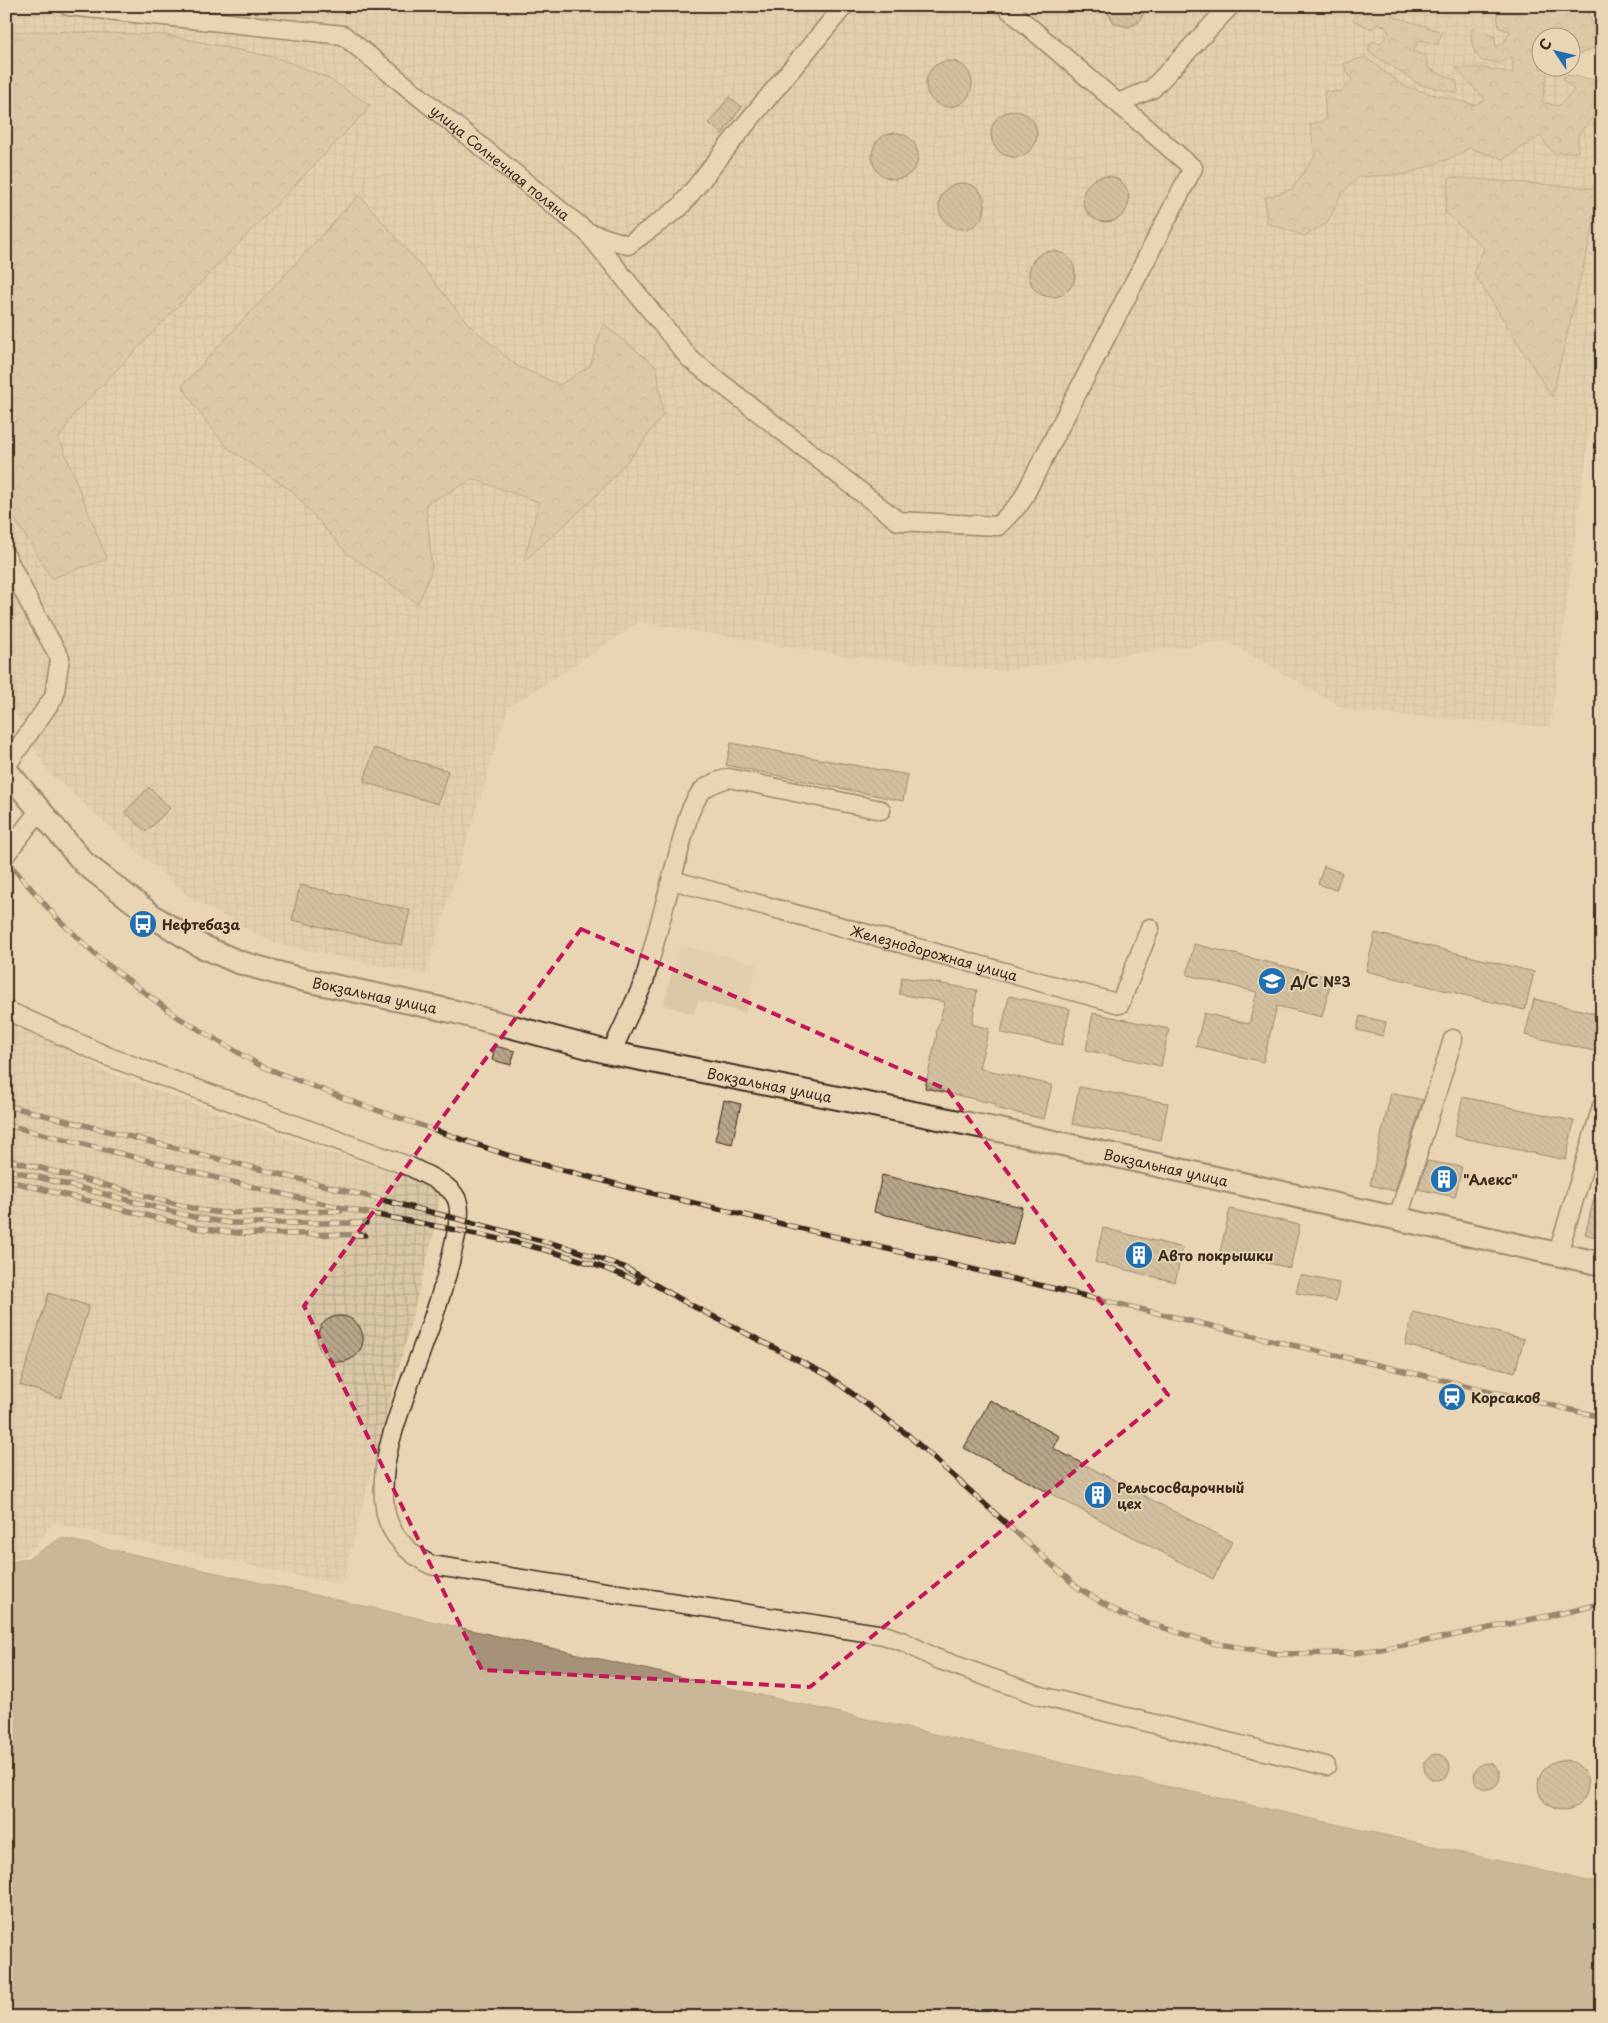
<svg xmlns="http://www.w3.org/2000/svg" width="1608" height="2023" viewBox="0 0 1608 2023" font-family="'Playpen Sans',sans-serif">
  <defs>
    <pattern id="industrial-grid" width="8" height="8" patternUnits="userSpaceOnUse" patternTransform="scale(1.25)"><rect width="8" height="8" fill="#dac7a6"/><path d="M0 4h8M4 0v8" fill="none" stroke="#bcab8e"/></pattern>
    <pattern id="forest-crowns" width="20" height="18" patternUnits="userSpaceOnUse" patternTransform="scale(1.25)"><rect width="20" height="18" fill="#cdb99b"/><path d="M2 6a3 3 0 1 1 6 0M12 15a3 3 0 1 1 6 0" fill="none" stroke="#a8977e"/></pattern>
    <pattern id="building-back-hatch" width="6" height="6" patternUnits="userSpaceOnUse" patternTransform="scale(1.25)"><rect width="6" height="6" fill="#b8a689"/><path d="M-1 5l2 2M0 0l6 6M5-1l2 2" fill="none" stroke="#97876f"/></pattern>
  </defs>
  <rect width="100%" height="100%" fill="#e9d5b3"/>
  <filter id="ink" filterUnits="userSpaceOnUse"><feTurbulence type="fractalNoise" baseFrequency=".02" numOctaves="2"/><feDisplacementMap in="SourceGraphic" scale="10" xChannelSelector="R" yChannelSelector="G"/><feConvolveMatrix kernelMatrix="1 2 1 2 8 2 1 2 1" color-interpolation-filters="sRGB"/></filter>
  <g filter="url(#ink)">
    <path fill="#dac7a6" d="M680 945 758 964 745 1013 698 1000 694 1014 663 1005Z"/>
    <path fill="url(#industrial-grid)" d="M6 6H1504L1540 45V68H1562L1602 109V339L1550 727 1349 711 1226 641 998 671 840 655 640 622 508 708 425 975 274 943 190 898 46 770 6 695Z
      M6 1021 39 1031 103 1071 318 1149 442 1186 434 1233 342 1585 53 1523 29 1554 6 1559Z"/>
    <path fill="url(#forest-crowns)" stroke="#84725c" d="M1376 6H1389L1393 16 1442 32 1438 44 1419 40 1412 51 1426 56 1428 68 1457 81 1458 93 1419 84 1368 51 1372 41 1380 44 1389 33 1385 26 1376 24 1372 29 1353 20 1359 14 1373 10Z
      M1513 6H1588L1594 31 1602 37V55L1597 47 1577 55 1571 44 1570 38H1540V68H1548L1542 102 1559 106 1574 90 1562 78 1569 75 1601 81 1597 112 1578 135V152L1553 153 1541 136 1503 159 1469 148 1451 158 1407 174 1359 177 1342 193 1327 223 1305 236 1267 223 1265 198 1292 189 1315 156 1310 124 1326 120 1324 91 1341 92 1352 80 1343 64 1365 57 1405 87 1475 105 1485 100 1456 68H1485L1513 73 1512 57 1500 63 1482 61C1472 51 1470 42 1472 28L1495 37 1496 48 1505 41 1510 31 1499 28 1497 10 1517 12Z
      M40 31 166 35 278 58 328 78 371 106 75 413 59 438 107 559 52 578 6 505V32Z
      M1449 177 1602 189 1552 397 1474 273 1484 248 1445 212Z
      M359 195 428 274 469 325 517 366 560 385 590 366 603 324 657 367 663 415 632 456 593 499 524 561 539 502 473 479 426 504 432 569 418 604 347 553 292 491 228 448 204 419 182 386Z"/>
    <path fill="#a59278" stroke="#7b6854" d="M61 1538 1602 1884V2017H6V1564L29 1558Z"/>
    <path fill="url(#building-back-hatch)" stroke="#3b2a1e" d="M1104 6H1147L1139 22 1128 27 1114 23Z
      M926 84a23 23 0 1 1 46 0a23 23 0 1 1-46 0Z
      M729 97 742 107 722 134 709 123Z
      M991 134a23 23 0 1 1 46 0a23 23 0 1 1-46 0Z
      M872 156a23 23 0 1 1 46 0a23 23 0 1 1-46 0Z
      M1083 199a23 23 0 1 1 46 0a23 23 0 1 1-46 0Z
      M939 206a23 23 0 1 1 46 0a23 23 0 1 1-46 0Z
      M1029 274a23 23 0 1 1 46 0a23 23 0 1 1-46 0Z
      M731 743 908 775 903 801 726 765Z
      M374 748 448 771 438 804 364 782Z
      M149 787 170 808 146 832 125 812Z
      M1324 866 1342 873 1336 890 1318 884Z
      M300 885 410 910 402 945 292 920Z
      M1375 933 1534 972 1525 1010 1366 971Z
      M1194 944 1332 978 1322 1017 1277 1006 1263 1062 1196 1046 1204 1013 1249 1024 1257 992 1187 975Z
      M902 977 977 990 972 1024 989 1029 979 1068 1052 1085 1044 1119 995 1108 996 1104 925 1088 937 1034 936 1033 945 1002 899 994Z
      M1009 996 1070 1009 1062 1045 1001 1033Z
      M1534 999 1602 1015V1053L1525 1035Z
      M1093 1013 1169 1029 1161 1066 1086 1050Z
      M1360 1016 1386 1022 1383 1036 1357 1030Z
      M495 1046 515 1051 511 1065 492 1060Z
      M1079 1087 1168 1103 1161 1140 1072 1124Z
      M1391 1093 1423 1100 1395 1191 1370 1185Z
      M1463 1097 1574 1121 1566 1160 1454 1136Z
      M724 1100 741 1104 732 1144 715 1140Z
      M1427 1161 1462 1167 1455 1197 1418 1189Z
      M882 1175 1022 1207 1013 1245 874 1212Z
      M1597 1187 1602 1188V1239L1585 1234Z
      M1230 1209 1300 1225 1290 1268 1220 1252Z
      M1103 1228 1183 1248 1175 1282 1095 1262Z
      M1300 1275 1339 1283 1336 1301 1296 1293Z
      M49 1293 89 1306 61 1398 20 1385Z
      M1413 1312 1524 1339 1515 1372 1405 1345Z
      M317 1339a23 23 0 1 1 46 0a23 23 0 1 1-46 0Z
      M990 1400 1059 1436 1053 1448 1232 1542 1213 1579 964 1448Z
      M1424 1767a13 13 0 1 1 26 0a13 13 0 1 1-26 0Z
      M1538 1785a25 25 0 1 1 50 0a25 25 0 1 1-50 0Z
      M1474 1776a13 13 0 1 1 26 0a13 13 0 1 1-26 0Z"/>
    <g fill="none" stroke-linecap="round" stroke-linejoin="round">
      <defs>
        <g id="minor">
          <path id="s1" d="M68 6 343 35 587 232 628 245 680 207 745 125 844 6"/>
          <path d="M1118 103 1152 89 1230 6"/>
          <path d="M587 232 690 359 898 521 998 526 1021 502 1193 168 1005 6"/>
          <path d="M6 556 33 610 60 658 54 697 6 766"/>
          <path d="M6 854 39 811"/>
          <path id="s2" d="M672 880 1120 1004 1150 928"/>
          <path d="M6 1010 109 1057 411 1167C425 1175 454 1185 458 1203 461 1215 457 1232 454 1244 444 1295 423 1344 406 1393 393 1430 379 1467 385 1508 388 1533 408 1554 431 1565L884 1635 904 1642 935 1658 1041 1696 1326 1766"/>
          <path d="M611 1053 644 982 689 814C699 790 704 785 729 778L881 810"/>
          <path d="M1398 1218 1453 1039"/>
          <path d="M1558 1253 1602 1106"/>
        </g>
        <g id="major">
          <path id="s3" d="M6 770 84 863 154 917 199 945 238 962 296 978 456 1012 611 1053 1004 1131 1602 1264"/>
        </g>
      </defs>
      <use href="#minor" stroke="#3b2a1e" stroke-width="21"/>
      <use href="#major" stroke="#3b2a1e" stroke-width="26"/>
      <use href="#minor" stroke="#e9d5b3" stroke-width="18"/>
      <use href="#major" stroke="#e9d5b3" stroke-width="22"/>
      <defs>
        <path id="rail" d="M6 860 55 916 100 959 176 1016 261 1066 359 1104 510 1156 631 1188 1266 1339 1602 1417
          M8 1106 458 1219 569 1248 624 1267 687 1303 827 1375 908 1435 1078 1588 1123 1615 1212 1643 1279 1654 1355 1653 1416 1643 1577 1610 1602 1603
          M6 1125C118 1152 230 1183 343 1208 442 1229 546 1241 639 1282
          M6 1159 199 1210 223 1213 341 1211
          M6 1169 198 1218 230 1223H366
          M6 1180 196 1228 238 1233 365 1235"/>
      </defs>
      <use href="#rail" stroke="#3b2a1e" stroke-width="5.5"/>
      <use href="#rail" stroke="#e9d5b3" stroke-width="4" stroke-dasharray="11" stroke-linecap="butt"/>
    </g>
  </g>
  <path d="M0 0H1608V2023H0ZM581 929 948 1090 1168 1395 810 1687 482 1670 304 1306Z" fill="#e9d5b3" fill-opacity=".55" fill-rule="evenodd"/>
  <path fill="none" stroke="#c2185b" stroke-width="4" stroke-dasharray="10 6" stroke-linejoin="round" d="M581 929 948 1090 1168 1395 810 1687 482 1670 304 1306Z"/>
  <defs>
    <symbol id="bus-disc" viewBox="-11 -11 22 22"><circle r="9.5" fill="#1f6fb2" stroke="#e9d5b3"/><path d="M-5-6H5V4H4V6H2V4H-2V6H-4V4H-5ZM-3.5-4V0h7V-4ZM-3.5 1.2v1.5H-2V1.2ZM2 1.2v1.5H3.5V1.2Z" fill="#fff"/></symbol>
    <symbol id="school-disc" viewBox="-11 -11 22 22"><circle r="9.5" fill="#1f6fb2" stroke="#e9d5b3"/><path d="M0-5L7-2L0 1L-7-2ZM-4 1L0 2.5L4 1V4Q0 6-4 4Z" fill="#fff"/></symbol>
    <symbol id="building-disc" viewBox="-11 -11 22 22"><circle r="9.5" fill="#1f6fb2" stroke="#e9d5b3"/><path d="M-4-6H4V6H1V3H-1V6H-4ZM-2.5-4.3h1.7v1.8h-1.7ZM.8-4.3h1.7v1.8H.8ZM-2.5-1h1.7V.8h-1.7ZM.8-1h1.7V.8H.8Z" fill="#fff"/></symbol>
    <symbol id="station-disc" viewBox="-11 -11 22 22"><circle r="9.5" fill="#1f6fb2" stroke="#e9d5b3"/><path d="M-3-6H3Q5-6 5-4V2Q5 4 3 4L4.5 6H3L1.5 4h-3L-3 6H-4.5L-3 4Q-5 4-5 2V-4Q-5-6-3-6ZM-3.5-4v3h7v-3ZM-3.5 1v1.5H-2V1ZM2 1v1.5H3.5V1Z" fill="#fff"/></symbol>
  </defs>
  <g fill-rule="evenodd">
    <use href="#bus-disc" x="127" y="908" width="32" height="32"/>
    <use href="#school-disc" x="1256" y="965" width="32" height="32"/>
    <use href="#building-disc" x="1428" y="1163" width="32" height="32"/>
    <use href="#building-disc" x="1123" y="1239" width="32" height="32"/>
    <use href="#station-disc" x="1436" y="1381" width="32" height="32"/>
    <use href="#building-disc" x="1082" y="1479" width="32" height="32"/>
  </g>
  <g text-anchor="middle" dominant-baseline="central" stroke-width="4" stroke-linejoin="round" paint-order="stroke">
    <g font-size="14" fill="#3b2a1e" stroke="#e9d5b3">
      <text stroke="none"><textPath href="#s1" startOffset="479">улица Солнечная поляна</textPath></text>
      <text stroke="none"><textPath href="#s2" startOffset="272">Железнодорожная улица</textPath></text>
      <text stroke="none"><textPath href="#s3" startOffset="446">Вокзальная улица</textPath></text>
      <text stroke="none"><textPath href="#s3" startOffset="851">Вокзальная улица</textPath></text>
      <text stroke="none"><textPath href="#s3" startOffset="1256">Вокзальная улица</textPath></text>
    </g>
    <g font-size="14" font-weight="bold" fill="#3b2a1e" stroke="#e9d5b3" text-anchor="start">
      <text x="162" y="924">Нефтебаза</text>
      <text x="1291" y="981">Д/С №3</text>
      <text x="1463" y="1179">"Алекс"</text>
      <text x="1158" y="1255">Авто покрышки</text>
      <text x="1471" y="1397">Корсаков</text>
      <text x="1117" y="1487">Рельсосварочный<tspan x="1117" dy="16">цех</tspan></text>
    </g>
  </g>
  <rect width="1608" height="2023" fill="none" stroke="#e9d5b3" stroke-width="25"/>
  <rect x="12" y="12" width="1583" height="1998" fill="none" stroke="#3b2a1e" stroke-width="2" filter="url(#ink)"/>
  <g transform="translate(1556 52) rotate(305)"><circle r="24" fill="#e9d5b3" stroke="#a39177"/>
  <path d="M0-4L9 19L0 12L-9 19Z" fill="#1f6fb2"/>
  <text y="-8" font-size="14" font-weight="bold" text-anchor="middle" fill="#3b2a1e">С</text>
  </g>
</svg>
